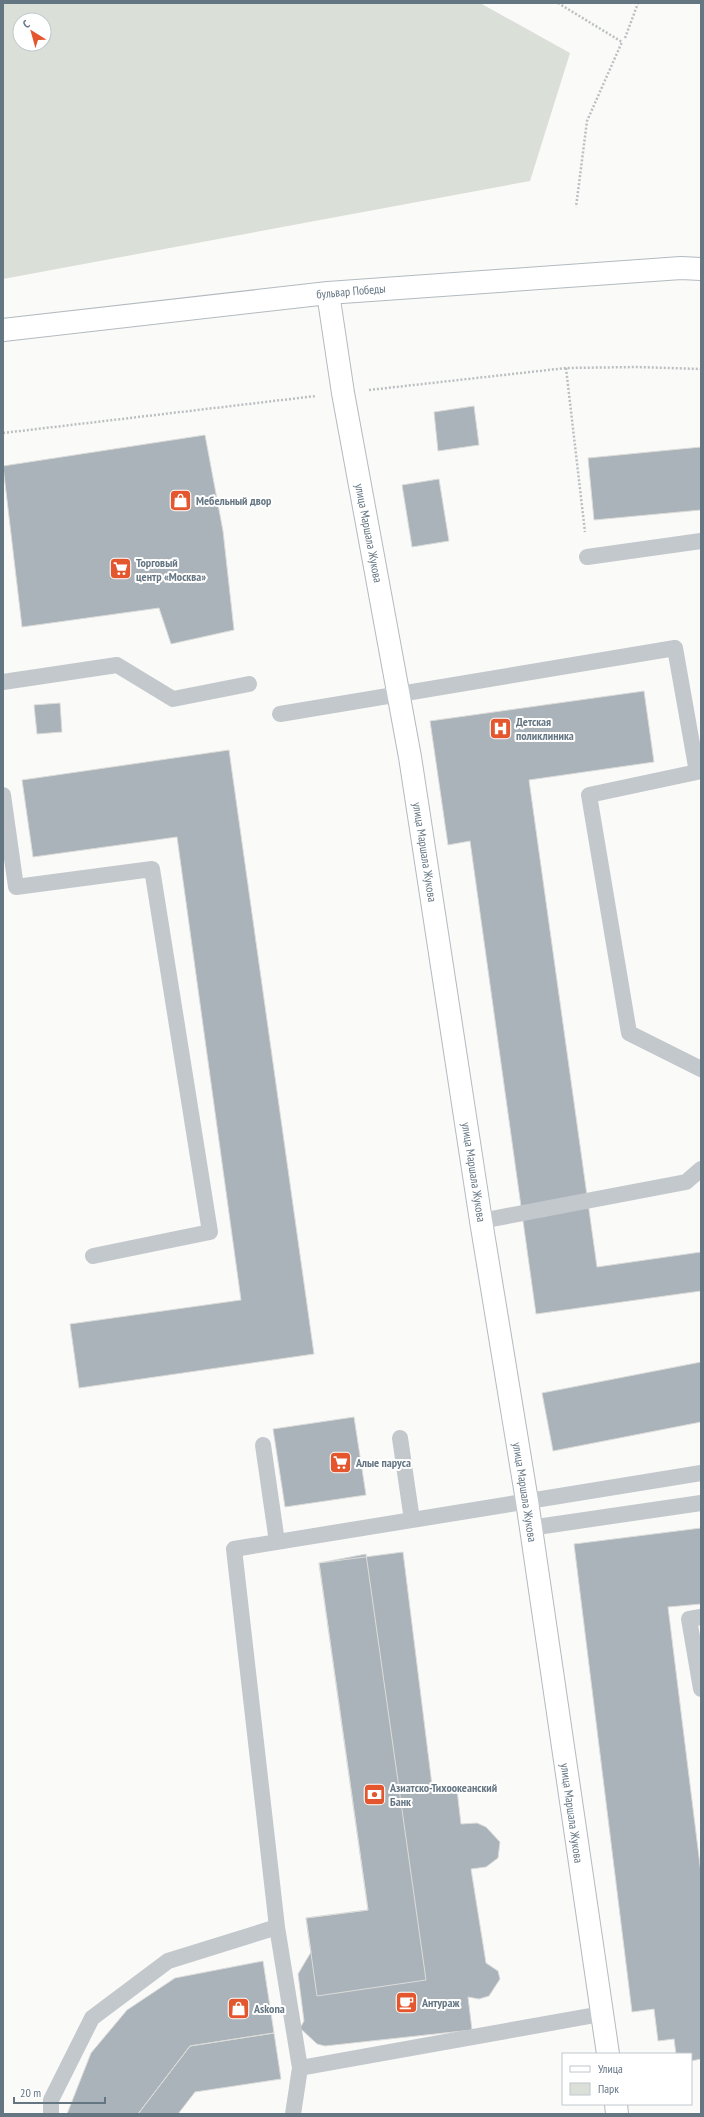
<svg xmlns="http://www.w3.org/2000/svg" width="704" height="2117" viewBox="0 0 704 2117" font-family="'PT Sans Narrow',sans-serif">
  <rect width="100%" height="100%" fill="#fafaf8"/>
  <path fill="#dadfd7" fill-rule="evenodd" d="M3 3H480L570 53 530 181 3 279ZM20 20H44V44H20Z"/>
  <path fill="#aab3b9" stroke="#dcdcda" d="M474 406 479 445 438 451 434 412Z
    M205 435 223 531 234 630 171 644 159 608 22 627 3 466Z
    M701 447V510L594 520 588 458Z
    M439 479 449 541 412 547 402 485Z
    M644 691 654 762 529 780 597 1267 701 1252V1291L536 1314 470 841 448 845 430 721Z
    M60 703 62 732 37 734 34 705Z
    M229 750 314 1354 79 1388 70 1324 241 1300 177 837 33 857 22 780Z
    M701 1362V1422L553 1451 542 1393Z
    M354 1417 366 1495 285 1507 273 1429Z
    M701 1528V1604L668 1607 701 1873V2059L691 2061V2054H676L674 2039 658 2041 654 2009 632 2012 574 1544Z
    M403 1552 433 1793 457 1790 461 1824 477 1823 486 1827 500 1842 498 1858 486 1867 471 1869 486 1963 498 1971 500 1979 489 1996 479 1999 468 1997 472 2030 325 2046 317 2044 300 2028 304 2021 298 1974 311 1952 306 1918 368 1910 319 1563Z
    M366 1554 426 1980 317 1996 306 1918 368 1910 319 1563Z
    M263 1961 274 2033 190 2046 138 2114H67L91 2053 127 2010 175 1978Z
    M274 2033 281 2079 195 2092 178 2114H138L190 2046Z"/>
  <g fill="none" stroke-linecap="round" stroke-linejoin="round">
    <defs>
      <path id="secondary" d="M328 293 343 393 410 757 481 1221 527 1501 608 2054
        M3 330 328 293 681 268 701 269
        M616 2104 617 2114"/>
    </defs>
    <use href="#secondary" stroke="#b3babf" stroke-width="24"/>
    <path stroke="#bbbfc2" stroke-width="2.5" stroke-dasharray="2 2" stroke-linecap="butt" d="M558 3 622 42 587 121 576 207
      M625 38 638 3
      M566 368 585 532
      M369 390 566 368 637 367 701 369
      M3 433 316 396"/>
    <path stroke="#c3c8cc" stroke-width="16" d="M587 557 701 541
      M3 682 117 665 173 699 249 684
      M280 714 675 648 697 772 589 795 629 1033 701 1069
      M3 795 16 887 152 869 210 1232 93 1256
      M481 1221 686 1182 701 1169
      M400 1438 412 1520
      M263 1445 277 1542
      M530 1528 701 1503
      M701 1617 689 1619 701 1689
      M277 1927 234 1549 701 1473
      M51 2114V2100L92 2018 168 1961 277 1927 300 2068
      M293 2114 300 2068 601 2014"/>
    <use href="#secondary" stroke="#fff" stroke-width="22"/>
  </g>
  <defs>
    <symbol id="shop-square" viewBox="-11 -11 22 22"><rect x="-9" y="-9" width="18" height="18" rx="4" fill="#e4572e" stroke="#fff"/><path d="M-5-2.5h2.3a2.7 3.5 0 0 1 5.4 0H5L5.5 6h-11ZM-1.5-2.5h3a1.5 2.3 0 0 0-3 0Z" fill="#fff"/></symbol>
    <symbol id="supermarket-square" viewBox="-11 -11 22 22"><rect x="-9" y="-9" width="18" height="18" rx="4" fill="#e4572e" stroke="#fff"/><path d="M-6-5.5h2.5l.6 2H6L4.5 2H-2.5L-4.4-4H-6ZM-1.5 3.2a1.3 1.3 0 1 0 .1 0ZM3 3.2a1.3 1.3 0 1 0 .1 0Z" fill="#fff"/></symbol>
    <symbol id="hospital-square" viewBox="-11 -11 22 22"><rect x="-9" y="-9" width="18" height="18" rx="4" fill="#e4572e" stroke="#fff"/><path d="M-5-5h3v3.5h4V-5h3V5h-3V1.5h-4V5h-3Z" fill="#fff"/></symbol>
    <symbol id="bank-square" viewBox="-11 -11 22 22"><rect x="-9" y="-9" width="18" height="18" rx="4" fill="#e4572e" stroke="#fff"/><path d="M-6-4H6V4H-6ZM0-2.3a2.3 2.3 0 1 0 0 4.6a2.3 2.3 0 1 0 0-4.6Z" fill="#fff"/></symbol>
    <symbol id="cafe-square" viewBox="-11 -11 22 22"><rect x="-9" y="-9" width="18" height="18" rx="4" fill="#e4572e" stroke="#fff"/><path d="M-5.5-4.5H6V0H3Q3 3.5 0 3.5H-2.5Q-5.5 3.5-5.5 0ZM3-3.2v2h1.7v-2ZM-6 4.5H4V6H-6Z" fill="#fff"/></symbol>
  </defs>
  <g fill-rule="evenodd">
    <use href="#shop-square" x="168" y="488" width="25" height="25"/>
    <use href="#supermarket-square" x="108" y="556" width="25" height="25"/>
    <use href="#hospital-square" x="488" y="716" width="25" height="25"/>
    <use href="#supermarket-square" x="328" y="1450" width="25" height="25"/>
    <use href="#bank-square" x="362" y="1782" width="25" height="25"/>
    <use href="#cafe-square" x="394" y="1990" width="25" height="25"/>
    <use href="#shop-square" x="226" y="1996" width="25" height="25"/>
  </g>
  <g text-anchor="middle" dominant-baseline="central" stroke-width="4" stroke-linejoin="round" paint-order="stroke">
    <g font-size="12" fill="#657683" stroke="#fff">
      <text transform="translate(351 291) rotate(-5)">бульвар Победы</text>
      <text transform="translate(369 533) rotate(79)">улица Маршала Жукова</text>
      <text transform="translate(425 852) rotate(81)">улица Маршала Жукова</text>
      <text transform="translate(474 1172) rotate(81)">улица Маршала Жукова</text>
      <text transform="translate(525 1492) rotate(81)">улица Маршала Жукова</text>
      <text transform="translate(572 1813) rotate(82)">улица Маршала Жукова</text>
    </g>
    <g font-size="12" font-weight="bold" fill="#657683" stroke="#fff" text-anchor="start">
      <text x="196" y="500">Мебельный двор</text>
      <text x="136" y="562">Торговый<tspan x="136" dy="14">центр «Москва»</tspan></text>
      <text x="516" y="721">Детская<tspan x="516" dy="14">поликлиника</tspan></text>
      <text x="356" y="1462">Алые паруса</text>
      <text x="390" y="1787">Азиатско-Тихоокеанский<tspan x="390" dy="14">Банк</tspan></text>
      <text x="422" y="2002">Антураж</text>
      <text x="254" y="2008">Askona</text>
    </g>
  </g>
  <rect width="704" height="2117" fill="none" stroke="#657683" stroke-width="8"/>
  <rect x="562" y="2053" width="130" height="52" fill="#ffffff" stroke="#c1c8cd"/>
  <rect x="570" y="2066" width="20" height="6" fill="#ffffff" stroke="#c1c8cd"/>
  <text x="598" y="2073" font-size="12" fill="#657683">Улица</text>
  <rect x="570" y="2083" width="20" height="12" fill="#dadfd7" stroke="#c1c8cd"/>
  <text x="598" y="2093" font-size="12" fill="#657683">Парк</text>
  <g transform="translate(32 32) rotate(323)"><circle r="19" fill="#ffffff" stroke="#c1c8cd"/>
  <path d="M0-3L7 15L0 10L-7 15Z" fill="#e4572e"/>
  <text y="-6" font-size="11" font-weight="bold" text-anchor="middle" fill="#657683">С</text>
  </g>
  <path d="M14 2097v6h91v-6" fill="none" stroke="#657683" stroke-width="2"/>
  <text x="20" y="2097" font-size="12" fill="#657683" stroke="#ffffff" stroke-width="3" paint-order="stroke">20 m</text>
</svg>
